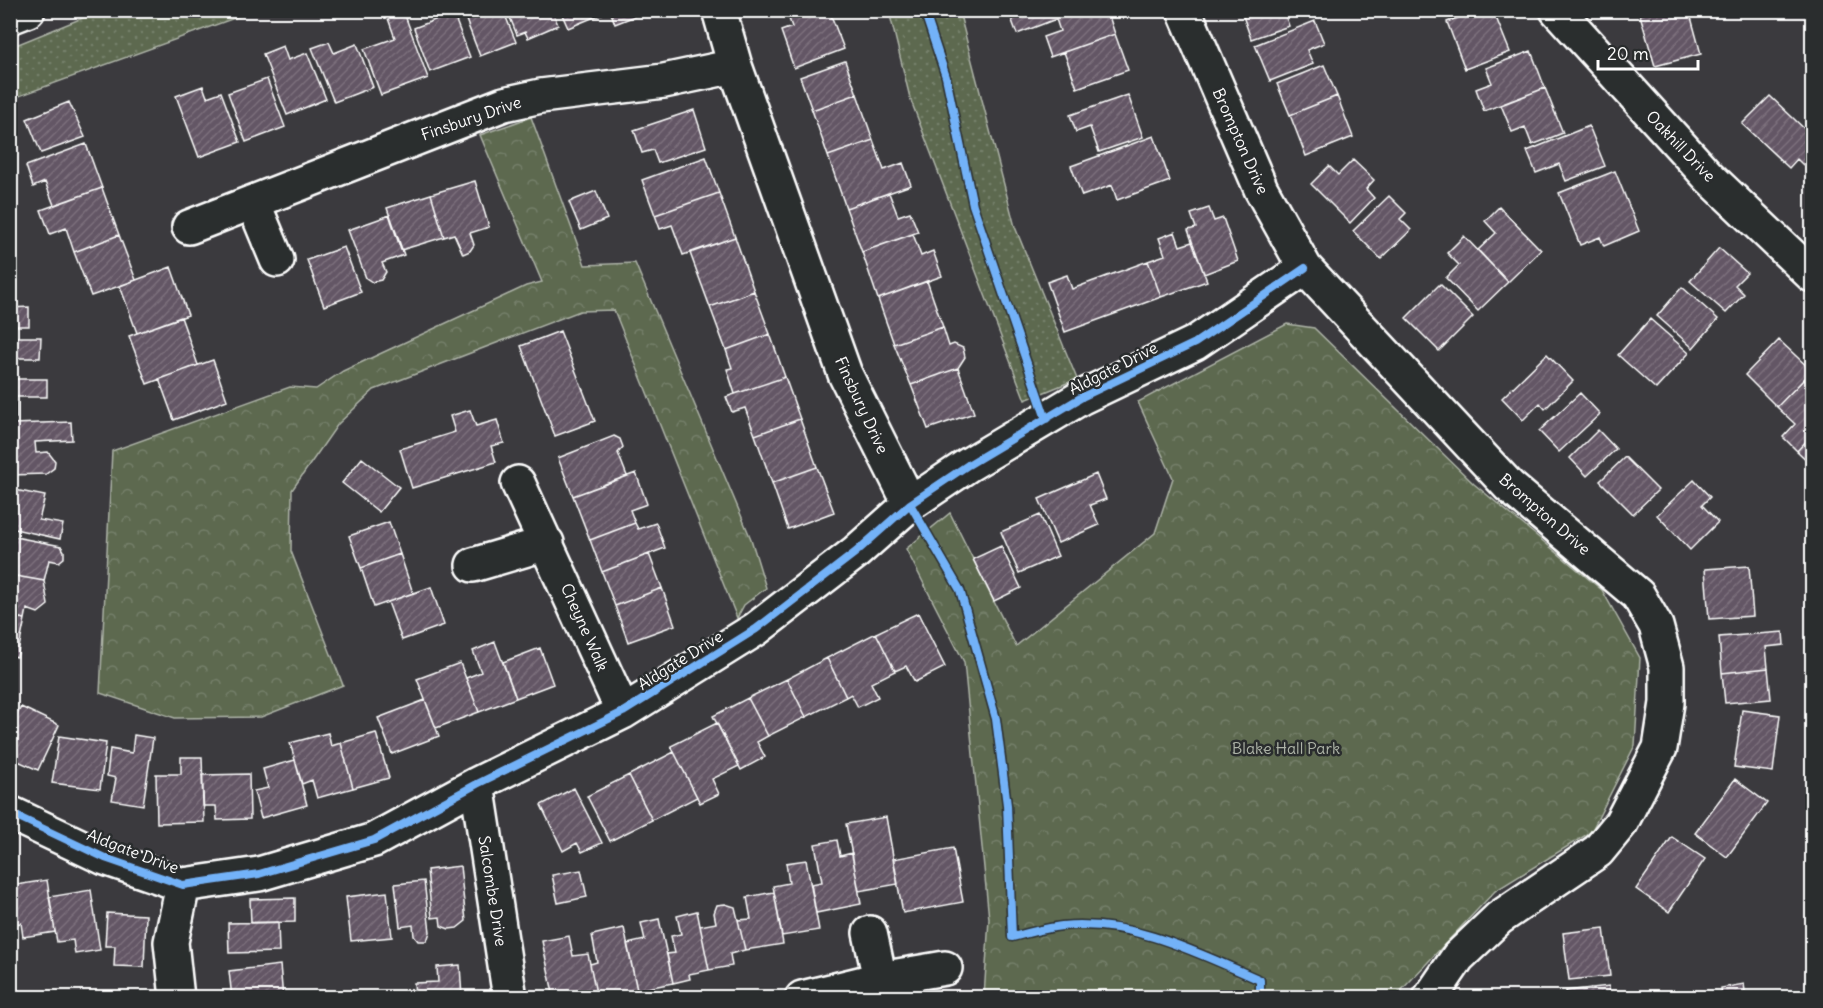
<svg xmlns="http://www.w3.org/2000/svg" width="1823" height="1008" viewBox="0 0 1823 1008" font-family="Delius,sans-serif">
  <defs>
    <pattern id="grass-dots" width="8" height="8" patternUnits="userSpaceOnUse" patternTransform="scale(1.5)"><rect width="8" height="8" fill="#5d6950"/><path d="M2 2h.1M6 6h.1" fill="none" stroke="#75806a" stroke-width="1.8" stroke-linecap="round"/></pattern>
    <pattern id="park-crowns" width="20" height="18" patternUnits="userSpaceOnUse" patternTransform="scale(1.5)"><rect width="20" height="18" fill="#5d6950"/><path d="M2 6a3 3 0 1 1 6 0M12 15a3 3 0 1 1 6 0" fill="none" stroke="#75806a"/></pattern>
    <pattern id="building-hatch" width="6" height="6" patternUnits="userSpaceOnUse" patternTransform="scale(1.5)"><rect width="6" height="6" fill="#645765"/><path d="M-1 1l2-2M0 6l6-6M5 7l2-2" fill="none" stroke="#7b707c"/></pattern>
  </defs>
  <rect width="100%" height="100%" fill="#3b3a3e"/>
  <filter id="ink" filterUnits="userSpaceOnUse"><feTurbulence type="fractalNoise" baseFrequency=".0167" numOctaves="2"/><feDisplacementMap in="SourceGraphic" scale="12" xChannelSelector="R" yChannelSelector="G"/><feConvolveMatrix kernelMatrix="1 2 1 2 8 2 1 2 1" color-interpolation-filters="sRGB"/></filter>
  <g filter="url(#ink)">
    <path fill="url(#grass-dots)" stroke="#aeb4a8" stroke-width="1.5" d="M102 10H254V11L11 99V47Z
      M889 11H959L1015 227 1077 379 1025 400 910 98Z"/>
    <path fill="url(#park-crowns)" stroke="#aeb4a8" stroke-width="1.5" d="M531 117 585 265 635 263 751 539 766 588 744 605 737 618 614 310 580 311 374 390 338 424 292 490 291 551 343 685 261 717 175 718 100 693 112 451 290 387 316 389 343 371 526 286 542 282 480 135Z
      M1287 324 1314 328 1474 484 1602 590 1640 658 1635 745 1591 832 1495 891 1395 997H984L989 919 964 662 906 549 950 513 1016 646 1155 533 1173 478 1138 402Z"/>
    <path fill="url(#building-hatch)" stroke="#fff" stroke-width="1.5" d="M385 10H403L428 78 381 95 364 49 395 38Z
      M467 10H503L516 42 480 56 463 12Z
      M507 10H552L558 25 528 38 525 32 517 35Z
      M560 10H603L604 13 568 28Z
      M610 10H650L615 24Z
      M786 10H829L844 49 794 68 781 31 792 27Z
      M1031 10H1107L1115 34 1050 57 1043 37 1060 31 1056 19 1017 34 1011 18Z
      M1241 10H1288L1284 12 1289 26 1251 39Z
      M1478 10H1493L1510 52 1465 69 1447 22Z
      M1655 10H1689L1701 54 1655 66 1640 15Z
      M453 13 470 57 430 72 414 28Z
      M1315 21 1324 43 1307 50 1313 64 1270 81 1255 45Z
      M1115 34 1128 70 1077 88 1064 52Z
      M329 42 334 53 357 44 373 87 334 102 312 48Z
      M283 46 288 60 307 53 326 99 287 115 263 54Z
      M1531 51 1545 88 1484 111 1476 89 1492 83 1486 68Z
      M845 61 857 94 812 110 800 77Z
      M1324 65 1337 96 1290 115 1277 84Z
      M267 79 285 127 246 142 228 93Z
      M203 86 207 97 221 92 240 142 199 157 176 96Z
      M1545 88 1563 133 1532 145 1525 127 1512 132 1501 105Z
      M857 94 873 140 828 156 812 110Z
      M1128 95 1143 137 1099 152 1090 127 1076 132 1070 115Z
      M1337 96 1353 137 1306 156 1290 115Z
      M1770 96 1812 136V155L1803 165 1797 159 1789 168 1742 124Z
      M69 102 85 137 41 153 27 119Z
      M694 110 706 147 658 163 653 150 642 153 634 130Z
      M1589 126 1605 166 1566 181 1559 164 1536 173 1527 151Z
      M1154 136 1170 181 1117 200 1112 185 1082 196 1071 166Z
      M873 140 884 170 903 163 911 185 846 208 828 156Z
      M86 144 102 188 54 205 45 182 33 187 26 166Z
      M706 157 719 193 655 215 642 180Z
      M1353 160 1374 180 1366 189 1374 198 1350 223 1311 184 1329 166 1338 175Z
      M1615 171 1639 231 1604 246 1600 237 1580 245 1559 193Z
      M475 181 489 227 470 233 474 245 470 251 463 254 454 234 444 237 431 194Z
      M102 188 119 235 74 252 66 228 50 234 41 210Z
      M596 191 607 219 581 230 569 202Z
      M719 193 735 237 683 255 672 225 660 229 655 215Z
      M889 193 898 216 910 212 918 232 862 252 846 208Z
      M431 194 444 237 401 250 387 208Z
      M1389 196 1406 213 1400 219 1411 230 1381 259 1353 231Z
      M1499 207 1541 250 1508 282 1478 250 1496 233 1485 221Z
      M1209 208 1214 221 1223 218 1238 261 1204 274 1188 230 1196 228 1191 214Z
      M390 215 404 255 382 263 386 272 381 280 372 282 366 278 348 230Z
      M1175 232 1180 246 1192 242 1207 281 1161 297 1148 261 1165 255 1159 238Z
      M913 234 921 256 933 251 942 276 878 299 862 252Z
      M119 235 136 280 91 296 74 252Z
      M1464 236 1508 282 1478 311 1446 278 1459 265 1447 253Z
      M735 237 754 291 710 307 690 253Z
      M344 247 361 292 324 306 307 260Z
      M1719 248 1747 273 1735 285 1744 294 1726 313 1690 281Z
      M1148 261 1161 297 1065 332 1047 282 1067 275 1072 289Z
      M171 267 188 315 137 333 120 286Z
      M927 281 943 327 894 344 878 299Z
      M1440 284 1473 317 1439 351 1406 318Z
      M1682 287 1718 319 1693 348 1657 316Z
      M754 291 770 334 726 350 710 307Z
      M29 307V326H10V308Z
      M181 317 198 365 147 384 129 336Z
      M1650 319 1689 353 1656 389 1618 355Z
      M943 327 949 346 954 344 963 348 965 357 958 368 911 385 894 344Z
      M560 331 595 421 555 436 521 346Z
      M770 334 785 377 735 394 727 369 732 368 726 350Z
      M10 337H41L40 358H10Z
      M1779 340 1812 371 1777 407 1745 375Z
      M1547 354 1573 381 1545 409 1540 403 1523 420 1502 398Z
      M213 360 227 400 174 420 159 379Z
      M958 368 974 413 928 429 911 385Z
      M785 377 800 419 755 435 745 408 732 412 726 397Z
      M11 379H47V397H16V418H10Z
      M1804 379 1812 386V435L1797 451 1783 437 1795 424 1777 407Z
      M1580 393 1600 414 1559 452 1539 431Z
      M470 410 476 426 497 420 504 443 491 446 496 462 412 488 400 449 455 432 450 416Z
      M800 419 817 467 772 483 755 435Z
      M71 422 72 440 35 442 36 453 48 452 55 461 54 468 46 474 10 475 12 424Z
      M1598 430 1616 449 1587 476 1570 458Z
      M1812 435V465L1797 451Z
      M614 436 620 439 623 447 618 453 627 476 573 496 558 458Z
      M1625 457 1658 490 1633 514 1600 481Z
      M362 458 399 487 379 512 342 483Z
      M817 467 834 512 788 529 772 483Z
      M636 473 647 504 630 510 635 523 590 540 573 496Z
      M1096 474 1106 499 1090 505 1099 525 1058 543 1039 499Z
      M1694 480 1710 497 1702 505 1718 522 1690 550 1657 515Z
      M10 489 45 496 39 520 63 524 60 539 10 528Z
      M1040 515 1058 556 1019 573 1001 532Z
      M389 522 400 554 361 568 349 536Z
      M635 523 638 529 656 523 665 548 602 572 590 540Z
      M10 536 61 546 64 551V558L59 562 49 560 44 581 10 575Z
      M1001 546 1021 588 994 601 973 559Z
      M400 554 413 593 374 607 361 568Z
      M649 554 662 588 615 606 602 572Z
      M1749 566 1753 616 1709 619 1705 569Z
      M10 575 44 581 48 605 38 613 27 609 25 619 10 616Z
      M431 587 444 625 402 640 388 602Z
      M662 588 675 625 628 642 615 606Z
      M918 613 945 667 915 682 906 666 895 671 876 633Z
      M10 616 25 619 17 657 10 655Z
      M1783 632 1784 645 1766 647 1768 668 1722 673 1719 637Z
      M876 633 895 671 871 683 878 697 858 707 851 694 846 697 827 658Z
      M495 642 516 698 479 712 466 678 481 672 473 651Z
      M540 648 553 684 516 698 503 662Z
      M827 658 846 697 806 717 787 679Z
      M460 663 479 712 436 728 417 679Z
      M1768 668 1771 699 1725 703 1722 673Z
      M787 679 806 717 768 736 748 698Z
      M748 698 768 736 757 742 765 757 741 770 713 716Z
      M425 700 439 736 392 754 378 718Z
      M21 707 59 725 38 770 11 758 15 750 10 748V726Z
      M1742 710 1780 715 1773 772 1734 767Z
      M717 723 739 766 712 779 719 794 700 803 671 746Z
      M328 733 331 746 341 743 353 788 317 798 312 780 302 784 290 743Z
      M376 733 389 778 353 788 341 743Z
      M134 735 153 738 143 805 112 800 116 778 107 776 110 749 132 753Z
      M59 736 106 743 100 789 52 783Z
      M674 752 697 797 652 820 629 775Z
      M181 757H202L204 822 157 823 156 774H181Z
      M295 760 307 805 261 818 254 791 268 788 263 769Z
      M249 774 250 819 217 820 216 806H203L202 775Z
      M629 775 652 820 610 841 587 796Z
      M1735 779 1767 803 1727 857 1695 833Z
      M574 788 602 843 582 852 577 843 563 851 541 805Z
      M886 817 898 884 859 891 846 824Z
      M1672 837 1705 859 1669 912 1636 889Z
      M837 840 840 856 852 853 861 904 816 913 811 884 822 882 815 844Z
      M953 848 963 902 903 913 893 859Z
      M806 860 819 930 782 936 773 886 789 883 786 863Z
      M460 866 466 921 457 928 449 929 441 926 440 917 432 918 427 870Z
      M581 870 587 897 558 903 552 875Z
      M47 880 55 932 23 937 21 923 10 925V886Z
      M424 881 430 932 427 941H418L414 936 413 925 400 927 395 884Z
      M91 890 100 950 75 954 73 940 57 942 49 897Z
      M387 892 392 937 351 941 346 897Z
      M774 892 783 944 745 950 738 920 751 919 747 897Z
      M295 898V922L251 923 250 899Z
      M725 904 735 907 745 950 730 954 732 966 709 970 700 926 716 923 714 913 717 905Z
      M697 911 709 970 689 974 690 979 673 983 667 954 675 953 671 936 681 934 677 916Z
      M107 913 146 915 144 967 114 966 115 946H105Z
      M659 919 673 983 637 990 627 944 645 940 641 923Z
      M278 922 279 952 229 953 228 923Z
      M624 928 637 990 597 998 590 964 597 962 592 935Z
      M1604 928 1610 976 1569 980 1563 933Z
      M569 936 573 956 588 954 597 998H554L542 941Z
      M280 965 283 998H232L229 971Z
      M460 965 462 998H415L414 983 438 982 437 967Z
      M1744 984 1746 998H1722L1721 988Z
      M1609 986 1610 998H1567L1566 991Z
      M1812 989V998H1766V997Z"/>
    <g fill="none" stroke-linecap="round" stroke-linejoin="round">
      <defs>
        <path id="minor" d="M719 10 735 66 845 374 910 504
          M1184 10 1261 189 1305 268 1509 486 1638 595 1656 626 1667 667V703L1660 748 1621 823 1598 851 1499 918 1458 957 1430 998
          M1557 10 1708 176 1812 275
          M253 202 277 260
          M189 227 504 104 541 96 664 81 735 66
          M518 483 623 712
          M473 565 547 543
          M477 784 510 998
          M10 813 105 858 183 885 259 874 374 840 477 784 623 712 756 629 856 552 910 504 968 465 1082 397 1195 343 1305 268
          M870 933 880 979
          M177 998 171 942 183 885
          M802 998 880 979 945 968"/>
        <path id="tertiary" d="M10 17 28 10"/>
      </defs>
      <use href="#minor" stroke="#fff" stroke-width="38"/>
      <use href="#tertiary" stroke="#fff" stroke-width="38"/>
      <use href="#minor" stroke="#2a2d2e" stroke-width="33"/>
      <use href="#tertiary" stroke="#2a2d2e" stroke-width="33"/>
      <defs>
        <path id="cycleway" d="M924 10 946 77 973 205 1046 419
          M910 504 960 590 996 719 1007 805 1012 937C1028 933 1045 928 1062 926 1132 919 1198 953 1260 980V998
          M10 813 105 858 183 885 259 874 374 840 477 784 623 712 756 629 856 552 910 504 968 465 1082 397 1195 343 1305 268"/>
      </defs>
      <use href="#cycleway" stroke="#2a2d2e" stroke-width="11"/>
      <use href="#cycleway" stroke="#73b2f8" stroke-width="8"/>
    </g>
  </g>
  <g text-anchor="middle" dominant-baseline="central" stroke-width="5" stroke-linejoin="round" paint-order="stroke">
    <g font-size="16" fill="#fff" stroke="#2a2d2e">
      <text transform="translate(471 118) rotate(-19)">Finsbury Drive</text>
      <text transform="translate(1241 141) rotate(66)">Brompton Drive</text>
      <text transform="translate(1681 146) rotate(46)">Oakhill Drive</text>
      <text transform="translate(1113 368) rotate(-27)">Aldgate Drive</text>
      <text transform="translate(862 405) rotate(65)">Finsbury Drive</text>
      <text transform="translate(1545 514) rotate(41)">Brompton Drive</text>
      <text transform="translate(585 627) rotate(66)">Cheyne Walk</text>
      <text transform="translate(680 660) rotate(-32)">Aldgate Drive</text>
      <text transform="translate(133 851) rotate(21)">Aldgate Drive</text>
      <text transform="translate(493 891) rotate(81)">Salcombe Drive</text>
    </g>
    <g font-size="16" fill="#aeb4a8" stroke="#2a2d2e">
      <text x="1286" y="748">Blake Hall Park</text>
    </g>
  </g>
  <rect width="1823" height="1008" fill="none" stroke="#2a2d2e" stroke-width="36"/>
  <rect x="18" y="18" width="1787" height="972" fill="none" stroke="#fff" stroke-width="2" filter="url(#ink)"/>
  <path d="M1598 60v9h100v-9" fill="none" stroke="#ffffff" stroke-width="3"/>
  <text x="1607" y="60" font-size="18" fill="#ffffff" stroke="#2a2d2e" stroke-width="4.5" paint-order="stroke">20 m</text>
</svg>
